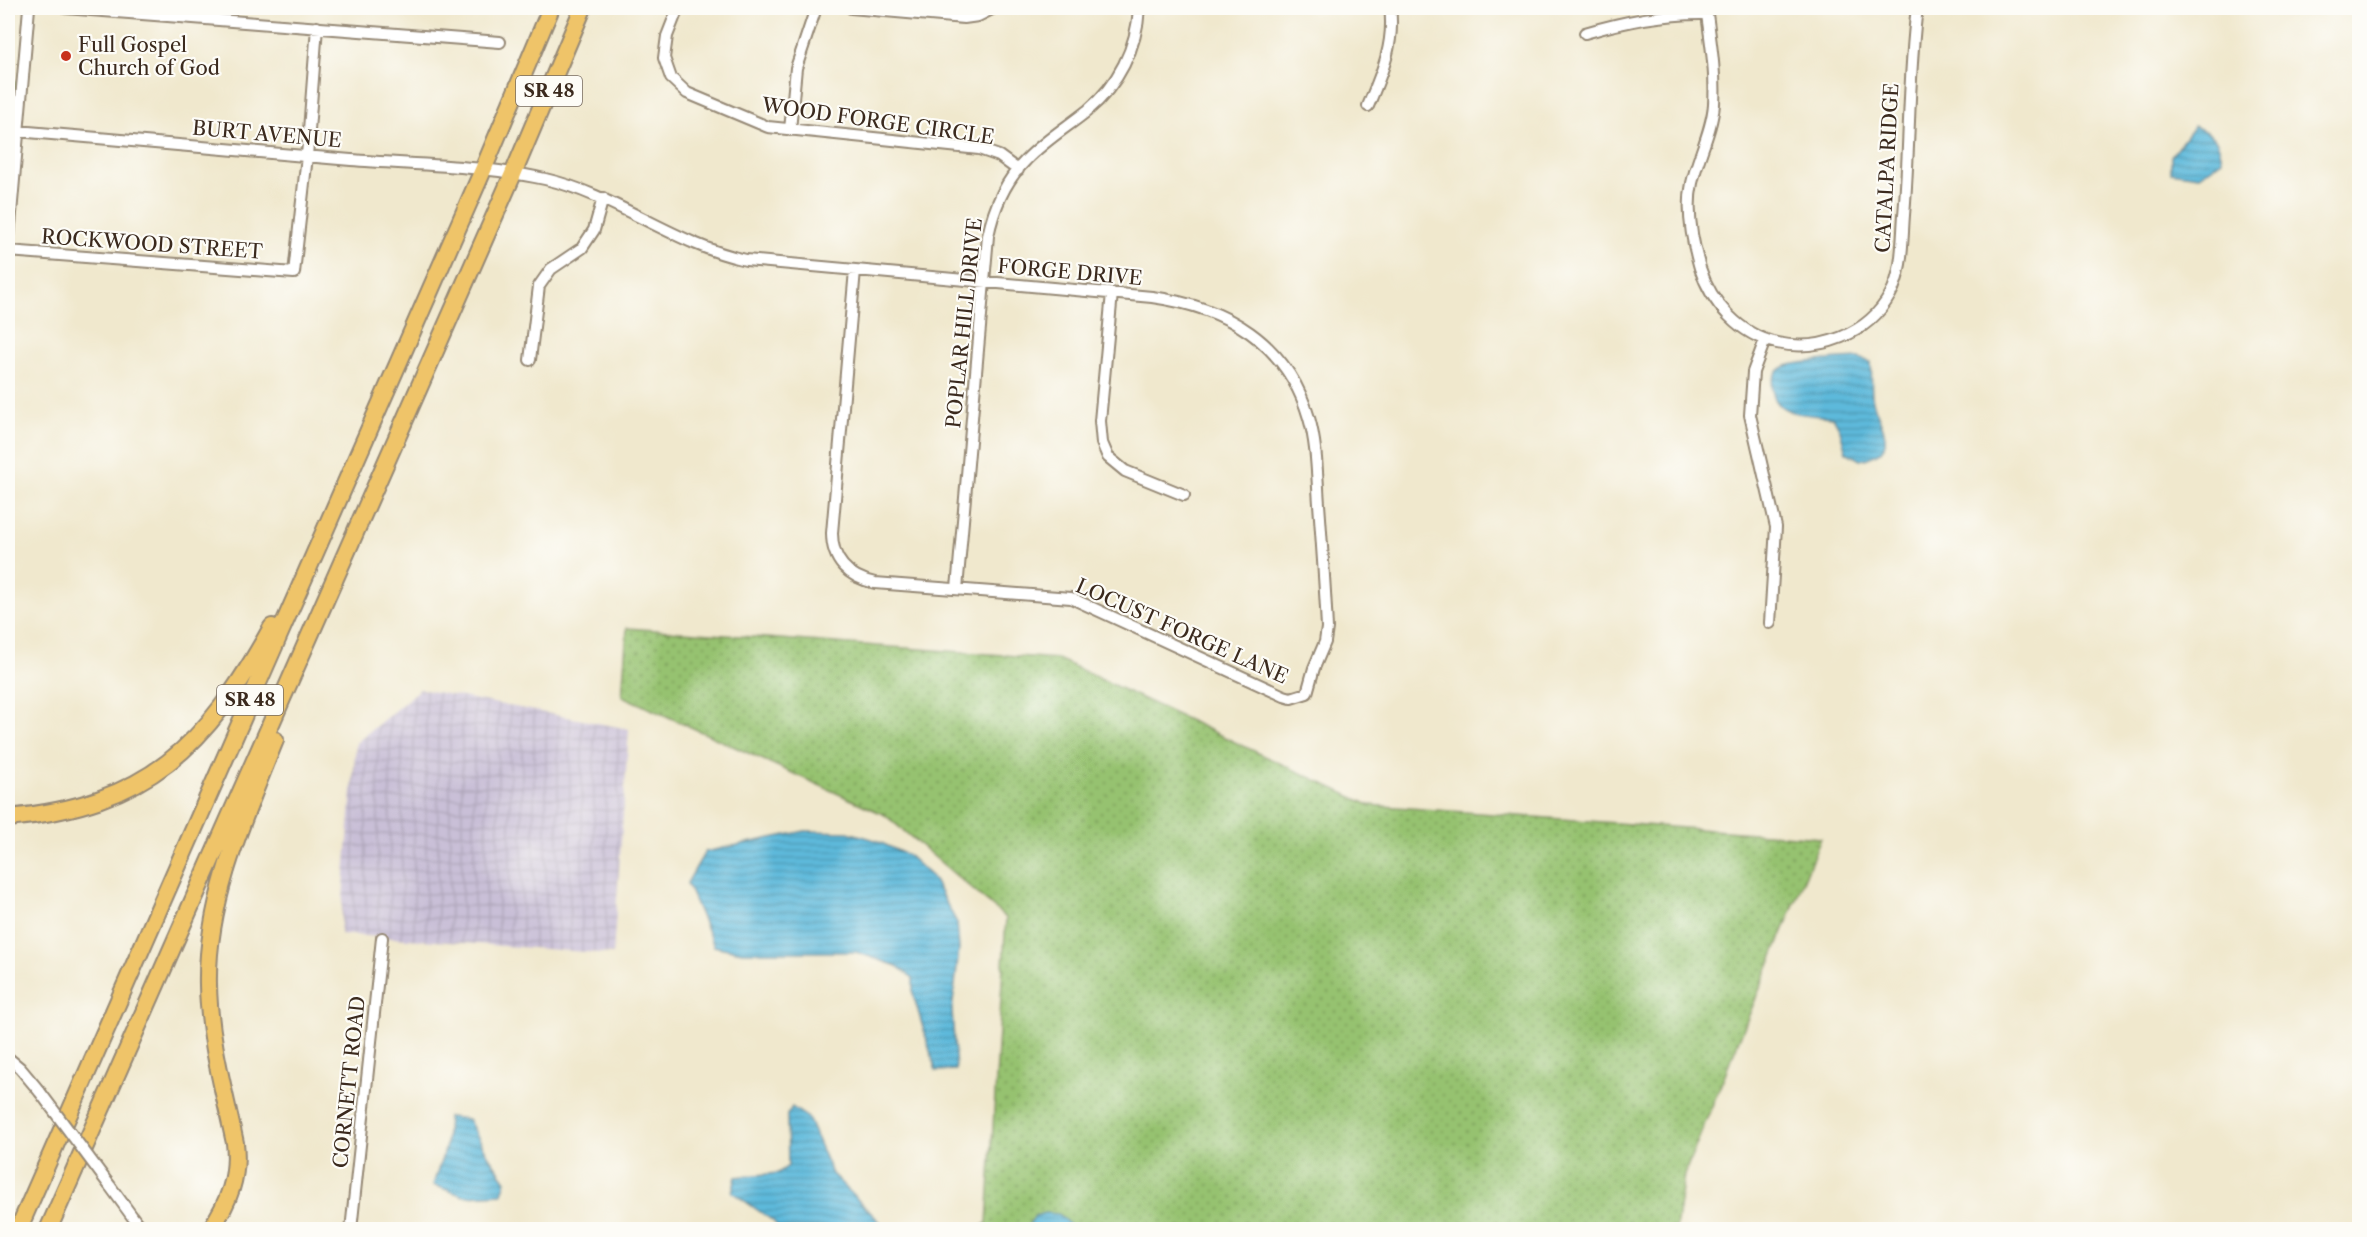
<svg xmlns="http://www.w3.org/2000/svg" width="2367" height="1237" viewBox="0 0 2367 1237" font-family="'Libre Caslon Text',serif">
  <defs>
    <pattern id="industrial-grid" width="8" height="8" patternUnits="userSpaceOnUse" patternTransform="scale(1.5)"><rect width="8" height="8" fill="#c9bfd7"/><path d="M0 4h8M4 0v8" fill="none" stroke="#aea4b8"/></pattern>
    <pattern id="park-dots" width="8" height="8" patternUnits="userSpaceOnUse" patternTransform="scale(1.5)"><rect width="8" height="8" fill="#96c270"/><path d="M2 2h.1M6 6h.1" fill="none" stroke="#7c9e5b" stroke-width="1.8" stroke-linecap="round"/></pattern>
    <pattern id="water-rules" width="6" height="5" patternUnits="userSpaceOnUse" patternTransform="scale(1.5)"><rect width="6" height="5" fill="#5db9db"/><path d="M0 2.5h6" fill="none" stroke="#4e97b1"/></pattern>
  </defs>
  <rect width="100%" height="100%" fill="#fdfcf7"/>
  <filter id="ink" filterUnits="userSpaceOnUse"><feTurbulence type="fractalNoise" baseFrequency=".0167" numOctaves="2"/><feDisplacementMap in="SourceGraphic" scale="12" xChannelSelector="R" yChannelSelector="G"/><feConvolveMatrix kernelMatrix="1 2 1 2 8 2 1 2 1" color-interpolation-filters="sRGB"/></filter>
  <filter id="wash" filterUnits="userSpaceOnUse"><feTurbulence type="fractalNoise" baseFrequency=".008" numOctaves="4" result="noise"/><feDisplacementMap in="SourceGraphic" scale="24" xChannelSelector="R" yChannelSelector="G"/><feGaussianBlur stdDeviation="1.35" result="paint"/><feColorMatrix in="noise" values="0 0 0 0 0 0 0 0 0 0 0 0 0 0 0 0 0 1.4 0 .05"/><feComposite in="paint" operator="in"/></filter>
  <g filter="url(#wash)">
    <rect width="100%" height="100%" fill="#f0e8cd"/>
    <path fill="url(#industrial-grid)" d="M420 689 629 729 613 954 340 934 356 743Z"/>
    <path fill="url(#park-dots)" stroke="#687647" stroke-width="1.5" d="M627 628 1058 659 1369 805 1821 838 1684 1175 1676 1229H977L987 1223 1006 918 885 815 622 696Z"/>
    <path fill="#96c270" stroke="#687647" stroke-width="1.5" d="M8 80 22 82 8 248Z"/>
    <path fill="url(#water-rules)" stroke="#4c727c" stroke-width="1.5" d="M2194 126C2214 135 2219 138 2222 160L2199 176 2171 172V156Z
      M1858 358 1871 362C1872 374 1871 385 1872 396 1876 424 1906 450 1860 460L1846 452 1840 430 1833 417C1809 414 1772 418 1772 385 1773 377 1776 371 1784 367 1795 361 1843 359 1858 358Z
      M805 831 848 832 875 840 909 856 932 877 957 923 959 949 952 1011 956 1070 936 1071 913 994V978L897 966 856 952H742L714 946 687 883 705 852Z
      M792 1107 808 1118 832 1174 887 1229H780L773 1221 732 1192 736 1177 778 1173 788 1166 787 1115Z
      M448 1117 468 1119 489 1157 506 1181 502 1194 464 1196 433 1185 446 1146Z
      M1046 1213 1058 1214 1072 1227 1071 1229H1026L1035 1216Z"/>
  </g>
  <g filter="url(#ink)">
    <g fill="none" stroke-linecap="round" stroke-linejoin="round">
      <defs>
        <path id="minor" d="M65 8 500 42
          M678 8 667 36 664 58 671 78 687 93 768 127 979 149 999 156 1018 170
          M851 8 964 18 978 16 994 8
          M1585 33C1625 21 1664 13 1707 14 1711 44 1716 74 1714 104 1712 131 1698 156 1692 183 1686 210 1692 241 1700 268 1711 303 1740 335 1777 343 1819 352 1868 335 1890 295 1903 272 1902 241 1904 215 1910 146 1908 76 1917 8
          M1368 106C1382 73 1395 43 1390 8
          M790 130 796 68 816 8
          M17 131C129 140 240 150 351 160 415 165 482 165 545 179 616 195 675 245 746 260L1152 297C1226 307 1287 342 1309 418 1317 445 1317 476 1319 504 1322 545 1325 586 1327 628L1325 642 1314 668 1307 693 1291 698 1284 696 1071 598 875 583C848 577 832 561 832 533L855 270
          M8 248 29 8
          M8 251 294 273 307 156 317 27
          M1112 293 1100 421 1102 443 1108 457 1125 471 1184 495
          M1765 340 1753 372 1750 415 1776 527 1770 623
          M530 360 539 286 551 269 582 248 594 230 603 198
          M957 589 988 236C994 207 1005 181 1026 160 1044 141 1067 127 1087 111 1118 85 1137 48 1139 8
          M8 1058 20 1068 40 1092
          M110 1186 142 1230
          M351 1230 382 938"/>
        <path id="highway" d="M8 818C148 805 206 747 272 627
          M18 1230 483 170 551 8
          M48 1230 513 174 583 8
          M210 1230C229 1202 239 1176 235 1143 224 1091 209 1038 208 985 206 901 244 817 275 740"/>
      </defs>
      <use href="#minor" stroke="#968976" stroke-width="14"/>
      <use href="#highway" stroke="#968976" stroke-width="20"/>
      <use href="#minor" stroke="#fff" stroke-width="10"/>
      <use href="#highway" stroke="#efc469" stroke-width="16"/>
      <defs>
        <path id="minor-bridge" d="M40 1092 110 1186"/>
      </defs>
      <use href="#minor-bridge" stroke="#968976" stroke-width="14" stroke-linecap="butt"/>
      <use href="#minor-bridge" stroke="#fff" stroke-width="10"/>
    </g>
  </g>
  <circle fill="#c8321e" stroke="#fdfcf7" stroke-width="2" cx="66" cy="56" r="6"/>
  <g text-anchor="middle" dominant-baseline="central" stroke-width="4.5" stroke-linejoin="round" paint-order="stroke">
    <g fill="#fdfcf7" stroke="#75695f" stroke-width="1.5">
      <rect x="516" y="76" width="66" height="30" rx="4.5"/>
      <rect x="217" y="685" width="66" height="30" rx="4.5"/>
    </g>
    <g font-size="18" font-weight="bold" fill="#3b2a1e">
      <text x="549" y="91">SR 48</text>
      <text x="250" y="700">SR 48</text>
    </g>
    <g font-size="20" fill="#3b2a1e" stroke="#fdfcf7" text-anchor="start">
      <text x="78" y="45">Full Gospel<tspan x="78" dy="23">Church of God</tspan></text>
    </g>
    <g font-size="20" fill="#3b2a1e" stroke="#fdfcf7">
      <text transform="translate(878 121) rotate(8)">WOOD FORGE CIRCLE</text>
      <text transform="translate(267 134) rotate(5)">BURT AVENUE</text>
      <text transform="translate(1887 168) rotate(-87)">CATALPA RIDGE</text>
      <text transform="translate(152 244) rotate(4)">ROCKWOOD STREET</text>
      <text transform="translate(1070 272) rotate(5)">FORGE DRIVE</text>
      <text transform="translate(964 323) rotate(-84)">POPLAR HILL DRIVE</text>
      <text transform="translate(1182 631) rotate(24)">LOCUST FORGE LANE</text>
      <text transform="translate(349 1082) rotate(-84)">CORNETT ROAD</text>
    </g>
  </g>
  <rect width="2367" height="1237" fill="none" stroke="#fdfcf7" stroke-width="30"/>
</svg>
